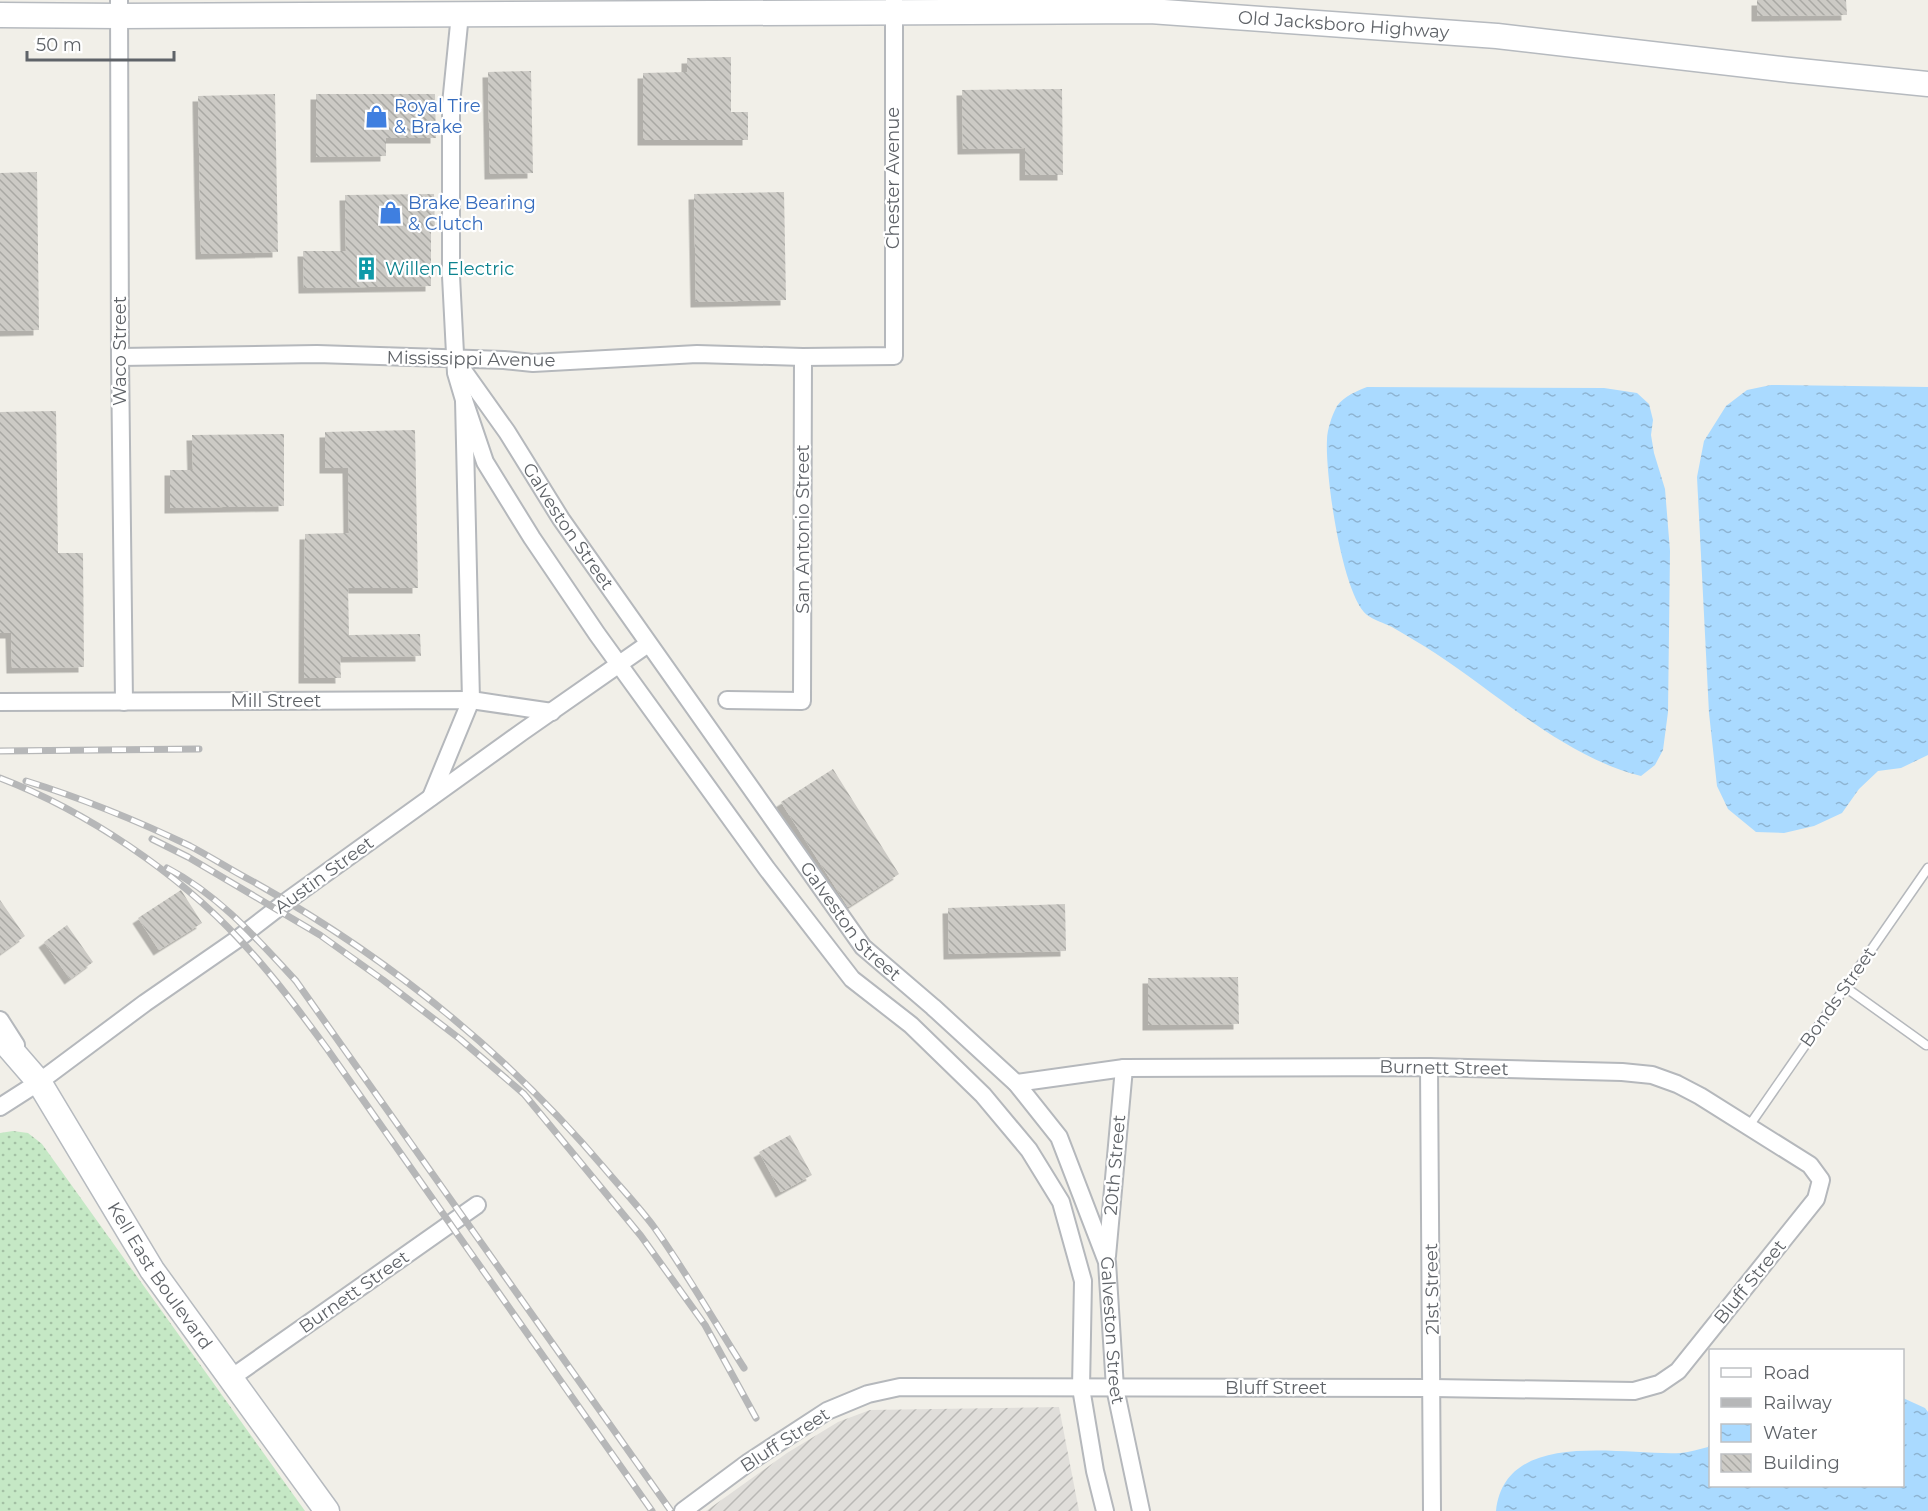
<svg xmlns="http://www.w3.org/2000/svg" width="1928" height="1511" viewBox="0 0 1928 1511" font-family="Montserrat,sans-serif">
  <defs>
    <pattern id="industrial-furrows" width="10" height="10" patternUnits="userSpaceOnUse" patternTransform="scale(1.5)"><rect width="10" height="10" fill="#e0deda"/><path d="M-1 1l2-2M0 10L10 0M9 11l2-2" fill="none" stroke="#b9b8b5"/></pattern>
    <pattern id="grass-dots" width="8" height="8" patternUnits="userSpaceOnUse" patternTransform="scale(1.5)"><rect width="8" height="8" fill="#c5e8c5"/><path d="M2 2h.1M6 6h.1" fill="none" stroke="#a3c0a4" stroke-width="1.8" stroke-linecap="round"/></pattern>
    <pattern id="water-ripples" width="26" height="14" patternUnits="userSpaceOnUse" patternTransform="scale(1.5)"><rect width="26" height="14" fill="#aadaff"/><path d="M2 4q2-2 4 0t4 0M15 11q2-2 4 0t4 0" fill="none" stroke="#8eb4d2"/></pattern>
    <pattern id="building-back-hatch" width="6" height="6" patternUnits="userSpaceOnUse" patternTransform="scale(1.5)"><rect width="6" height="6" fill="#cccac5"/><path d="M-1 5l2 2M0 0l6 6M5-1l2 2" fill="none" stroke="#a9a8a4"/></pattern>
    <filter id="shadow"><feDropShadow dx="-5.5" dy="5.5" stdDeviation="0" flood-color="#0004"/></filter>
  </defs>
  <rect width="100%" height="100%" fill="#f1efe8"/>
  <path fill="url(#industrial-furrows)" d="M1059 1407 1079 1511H706L787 1453 838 1422 870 1410Z"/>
  <path fill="url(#grass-dots)" d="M13 1131 28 1133 42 1144 305 1511H0V1133Z"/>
  <path fill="url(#water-ripples)" d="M1771 385 1928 387V755L1901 768 1878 771 1859 789 1842 813 1814 826 1784 833 1756 832 1728 809 1717 786 1709 713 1697 477 1704 441 1726 406 1747 390Z
    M1367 387 1604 388 1637 393 1649 404 1653 420 1651 435 1654 453 1665 489 1670 551 1668 712 1663 750 1655 765 1641 776C1565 757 1499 695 1435 653 1421 644 1406 635 1392 627 1384 623 1374 620 1367 615 1342 595 1325 474 1327 440 1327 430 1332 415 1337 406 1344 396 1357 391 1367 387Z
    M1903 1398 1925 1408 1928 1412V1511H1496C1505 1427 1623 1456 1681 1453 1690 1452 1699 1449 1708 1447L1710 1443V1486H1902Z"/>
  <path fill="url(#building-back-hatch)" filter="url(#shadow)" d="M1757 0H1846L1847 15 1757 16Z
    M731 57V112H748V140H643V73L687 72V58Z
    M531 71 533 173 490 174 488 72Z
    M1062 89 1063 175H1025V148L963 149 962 90Z
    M275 94 278 252 201 254 198 96Z
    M316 94H435L436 138H386V156L316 157Z
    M37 172 39 330 0 331V173Z
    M784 192 786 300 696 302 694 194Z
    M434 194 435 231H431V286L304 288 303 251H346L345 195Z
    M56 411 58 553H83L84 667 12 668 11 633H0V412Z
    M415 430 418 588H348L349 635 420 634 421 656 340 657 341 678H304L305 534 349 533 348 468H325V432Z
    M284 434V506L170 508V470H193L192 435Z
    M833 769 899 874 848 907 781 802Z
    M181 890 202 923 159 950 138 918Z
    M0 900 25 936 0 954Z
    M1065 904 1066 951 949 954 948 908Z
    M67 925 93 962 70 979 44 942Z
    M1238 977 1239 1024 1148 1025V978Z
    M790 1135 812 1175 781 1192 759 1152Z"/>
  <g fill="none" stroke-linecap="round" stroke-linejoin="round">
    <defs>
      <path id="service" d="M1845 987 1926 1045
        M1749 1126 1928 868"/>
      <g id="minor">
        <path d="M119 0 120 357 124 702"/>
        <path d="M120 357 317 354 504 360 533 363 697 354 803 357 894 356V0"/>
        <path id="s1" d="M455 359 507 432 561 519 863 947 933 1007 1016 1083 1059 1137 1107 1262 1115 1388 1141 1511"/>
        <path d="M464 400 485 462 532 538 597 634 767 869 852 979 911 1025 983 1095 1029 1150 1061 1202 1083 1281 1081 1388 1095 1471 1105 1511"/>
        <path d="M727 700 802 701 803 357"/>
        <path d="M0 702 471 700 552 712"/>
        <path d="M431 797 471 700 464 400 456 373 451 276V104L460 14"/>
        <path d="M0 1020 16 1045"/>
        <path d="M1429 1067 1432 1511"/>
        <path d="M0 1107 39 1082 145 1003 239 938 287 901 522 732 648 644"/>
        <path d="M1107 1256 1124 1068"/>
        <path d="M231 1378 477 1205"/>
        <path d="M683 1511 749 1462 827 1411 868 1394 900 1387 1433 1388 1634 1391 1659 1384 1678 1371 1816 1199 1821 1180 1810 1165 1700 1096 1677 1084 1652 1075 1622 1072 1429 1067 1124 1068 1016 1083"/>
      </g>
      <g id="secondary">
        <path id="s2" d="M0 15 119 16 1150 11 1497 36 1790 70 1928 84"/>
        <path id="s3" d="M0 1037 39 1082 152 1270 327 1511"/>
      </g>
    </defs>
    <use href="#service" stroke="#b5b8bc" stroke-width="11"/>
    <use href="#minor" stroke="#b5b8bc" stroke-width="20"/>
    <use href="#secondary" stroke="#b6babf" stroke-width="27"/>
    <use href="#service" stroke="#fff" stroke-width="8"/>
    <use href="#minor" stroke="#fff" stroke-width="16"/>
    <use href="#secondary" stroke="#fff" stroke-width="24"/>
    <defs>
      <path id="rail" d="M0 751 199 749
        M0 778C86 811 177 872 240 940 272 974 300 1012 328 1050L652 1511
        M26 781C81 798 138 821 190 846 211 857 231 870 252 881 386 956 506 1052 605 1169 621 1188 639 1207 654 1227 686 1272 714 1321 744 1368
        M152 839 188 857 320 935 383 980 460 1039 524 1094 641 1236 705 1325 756 1418
        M167 868C219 895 257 939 296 981L671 1511"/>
    </defs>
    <use href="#rail" stroke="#b6b7b8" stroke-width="7"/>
    <use href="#rail" stroke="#fff" stroke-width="4.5" stroke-dasharray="14" stroke-linecap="butt"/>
  </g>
  <defs>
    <symbol id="shop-bare" viewBox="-9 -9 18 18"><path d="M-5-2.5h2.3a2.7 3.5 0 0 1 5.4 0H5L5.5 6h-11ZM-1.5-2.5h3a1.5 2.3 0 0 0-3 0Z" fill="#3f7fe0" stroke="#fff" stroke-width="2.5" paint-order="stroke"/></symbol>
    <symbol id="building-bare" viewBox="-9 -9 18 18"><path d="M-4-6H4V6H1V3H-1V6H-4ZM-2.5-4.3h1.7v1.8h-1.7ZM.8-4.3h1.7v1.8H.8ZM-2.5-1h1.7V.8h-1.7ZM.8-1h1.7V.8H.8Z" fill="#0f9aa8" stroke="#fff" stroke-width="2.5" paint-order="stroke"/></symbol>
  </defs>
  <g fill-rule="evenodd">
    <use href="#shop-bare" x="360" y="100" width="33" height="33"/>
    <use href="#shop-bare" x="374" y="196" width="33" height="33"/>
    <use href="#building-bare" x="350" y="252" width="33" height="33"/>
  </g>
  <g text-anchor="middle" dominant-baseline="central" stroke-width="4.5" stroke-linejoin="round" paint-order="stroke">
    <g font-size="18" fill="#5f6368" stroke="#fff">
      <text stroke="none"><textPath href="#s2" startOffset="1344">Old Jacksboro Highway</textPath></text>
      <text transform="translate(893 178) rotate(-90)">Chester Avenue</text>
      <text transform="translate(120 351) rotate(-90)">Waco Street</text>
      <text transform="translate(471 359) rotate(1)">Mississippi Avenue</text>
      <text stroke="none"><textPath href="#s1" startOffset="202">Galveston Street</textPath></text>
      <text transform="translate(803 529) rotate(-90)">San Antonio Street</text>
      <text x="276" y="701">Mill Street</text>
      <text transform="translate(324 875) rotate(-36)">Austin Street</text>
      <text stroke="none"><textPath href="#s1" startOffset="688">Galveston Street</textPath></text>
      <text transform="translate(1838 997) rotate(-55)">Bonds Street</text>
      <text transform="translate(1444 1068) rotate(1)">Burnett Street</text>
      <text transform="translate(1115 1165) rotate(-85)">20th Street</text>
      <text stroke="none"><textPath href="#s3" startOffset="288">Kell East Boulevard</textPath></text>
      <text transform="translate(1750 1282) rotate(-51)">Bluff Street</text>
      <text transform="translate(1432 1289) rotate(-91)">21st Street</text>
      <text transform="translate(354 1292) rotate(-35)">Burnett Street</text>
      <text stroke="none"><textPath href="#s1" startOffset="1192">Galveston Street</textPath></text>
      <text x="1276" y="1388">Bluff Street</text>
      <text transform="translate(785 1440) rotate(-33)">Bluff Street</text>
    </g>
    <g font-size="18" fill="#366cbe" stroke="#fff" text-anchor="start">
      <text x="394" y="106">Royal Tire<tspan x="394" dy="21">&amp; Brake</tspan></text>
      <text x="408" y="203">Brake Bearing<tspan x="408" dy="21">&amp; Clutch</tspan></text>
    </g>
    <g font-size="18" fill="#0d838f" stroke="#fff" text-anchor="start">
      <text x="385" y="269">Willen Electric</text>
    </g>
  </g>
  <rect x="1709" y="1349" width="195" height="138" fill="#ffffff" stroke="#bfc1c3" stroke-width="1.5"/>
  <rect x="1721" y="1368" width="30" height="9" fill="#ffffff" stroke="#bfc1c3" stroke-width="1.5"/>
  <text x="1763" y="1379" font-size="18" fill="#5f6368">Road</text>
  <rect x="1721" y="1398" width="30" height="9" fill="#b6b7b8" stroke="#bfc1c3" stroke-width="1.5"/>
  <text x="1763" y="1409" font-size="18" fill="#5f6368">Railway</text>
  <rect x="1721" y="1424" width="30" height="18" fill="url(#water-ripples)" stroke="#bfc1c3" stroke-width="1.5"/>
  <text x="1763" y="1439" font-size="18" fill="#5f6368">Water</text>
  <rect x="1721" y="1454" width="30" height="18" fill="url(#building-back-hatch)" stroke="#bfc1c3" stroke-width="1.5"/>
  <text x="1763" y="1469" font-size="18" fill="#5f6368">Building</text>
  <path d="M27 51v9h147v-9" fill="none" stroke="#5f6368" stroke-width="3"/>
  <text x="36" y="51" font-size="18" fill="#5f6368" stroke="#ffffff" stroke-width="4.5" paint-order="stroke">50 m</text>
</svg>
